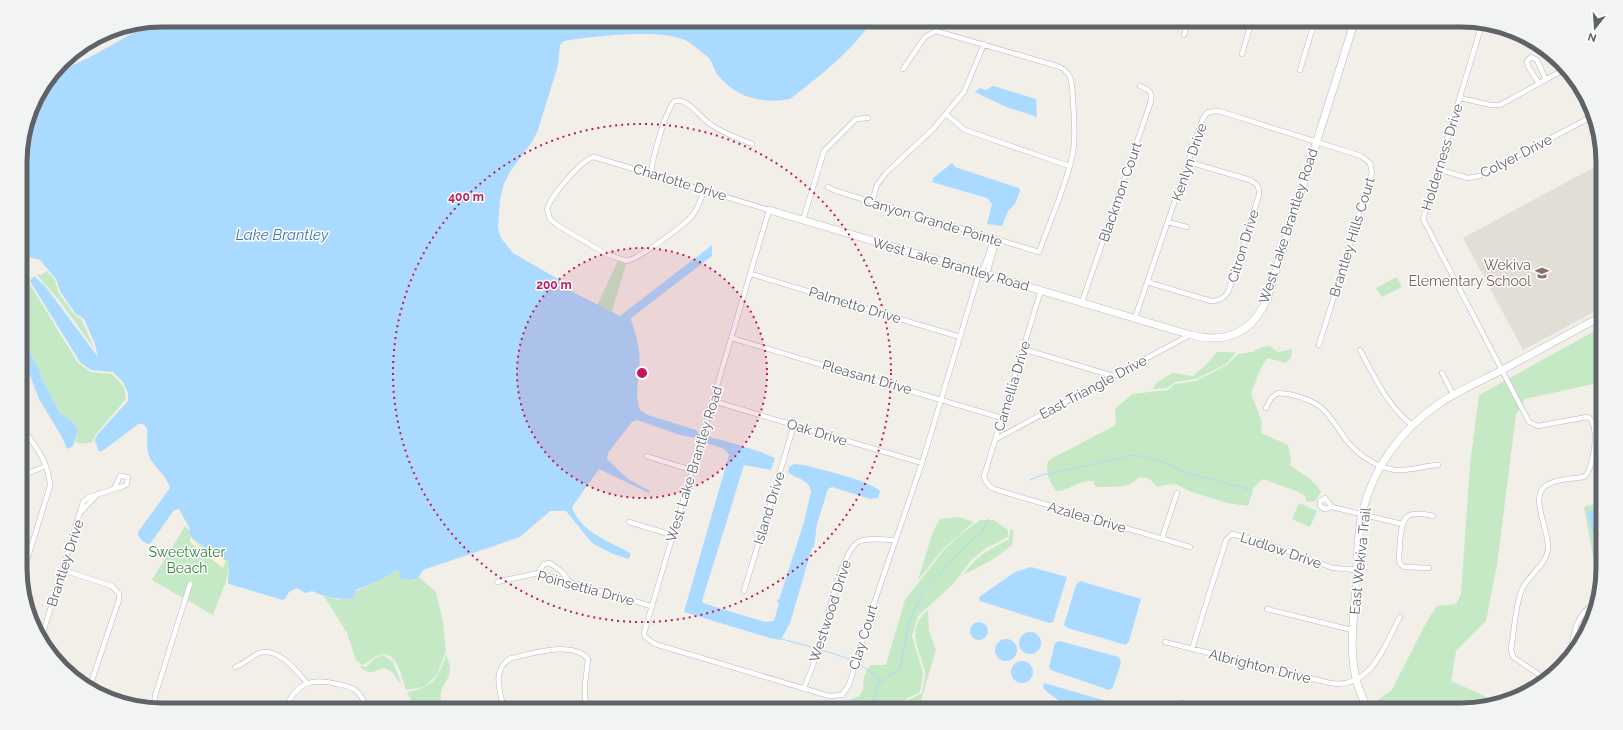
<svg xmlns="http://www.w3.org/2000/svg" width="1623" height="730" viewBox="0 0 1623 730" font-family="Raleway,sans-serif">
  <rect width="100%" height="100%" fill="#f1efe8"/>
  <path fill="#e1ded6" d="M1602 163V308L1523 350 1463 238Z"/>
  <path fill="#c5e8c5" d="M618 261 626 264 610 318 595 310Z
    M47 271 55 280 58 292 74 314 81 319 95 350 59 300 36 274 41 275Z
    M21 273 30 279 29 283 78 363 91 372 112 374 124 387 126 399 96 434 92 442 83 444 75 442 78 430 73 422 60 413 42 379 39 369 21 336Z
    M1397 277 1402 287 1382 297 1376 288Z
    M1602 327V382L1525 399 1516 415 1497 565 1486 621 1456 651 1451 681 1496 701 1470 710H1379L1375 702 1392 690 1427 621 1437 606 1456 604 1461 595 1470 464 1479 395Z
    M1269 346 1278 352 1292 349 1291 358 1285 363 1267 358 1260 370 1251 393 1262 422 1261 433 1288 445 1291 459 1290 465C1301 474 1314 479 1321 492L1315 501 1310 502 1306 501 1305 496 1296 491 1263 479 1254 487 1248 506 1227 503 1189 491 1176 484 1164 485 1157 487C1154 482 1146 475 1139 478 1135 480 1133 484 1128 485 1118 487 1107 487 1096 487L1093 481C1075 481 1071 490 1057 491 1049 483 1044 470 1049 460L1114 426 1116 422 1115 409 1132 394 1168 390 1175 384 1196 381 1227 365 1238 354 1253 352 1262 347Z
    M1217 352H1234L1235 354 1226 364 1196 379 1175 382 1167 388 1153 389 1156 383 1173 373 1193 376 1207 364Z
    M1603 501V568L1599 589 1584 507Z
    M1299 503 1317 511 1310 527 1292 519Z
    M959 517 974 522 943 549 918 580 933 532 940 519Z
    M980 520H994L1008 530V537L986 548 972 559 954 583 918 616 912 636 923 673 920 692 885 710H843L850 700 859 696 863 690 864 676 870 665H886L905 600 944 550 960 535Z
    M185 526 189 531 188 533 202 546 230 561 226 581 213 615 187 600 193 582 189 581 183 598 152 580Z
    M1010 530H1014L1012 545 992 560 963 575C977 555 989 550 1009 539Z
    M396 570H399L412 581 419 577 436 592 443 622 446 651 437 675 424 687 406 690C401 676 397 645 375 657 370 659 367 664 362 665L356 660 347 633 324 596 338 600 388 576 392 571Z
    M928 610 929 631 936 650 918 710H890L922 693C923 686 926 677 925 671 919 647 905 630 928 610Z
    M383 655 393 662 402 686 392 672 384 668C373 671 371 676 360 667V666L366 667 374 659Z
    M446 655C447 659 450 664 450 668 451 682 436 686 442 704L416 709 407 692C434 687 437 680 446 655Z"/>
  <path fill="#fbf3d9" d="M190 537 201 547 226 561 223 568 190 542Z"/>
  <path fill="#aadaff" d="M166 20H873C851 52 821 75 790 99 762 104 736 98 717 74 714 69 712 62 709 58 708 57 689 42 687 41 663 28 592 36 564 41L560 45 558 65 538 130 532 142 511 170 504 184 500 199 498 228 501 238 513 253 563 282 571 291 620 316 712 245V256L631 318V320C634 329 638 341 639 351 642 371 633 391 640 410L648 415 696 430 700 435 722 440 761 452 775 458 771 470 744 465 702 601 703 603 765 622 773 621 775 618 779 603 777 602V599L779 600 804 522 811 492C809 478 797 480 788 472L789 467 794 464 804 465C821 470 869 480 880 491L878 498 870 499 832 487 828 489 817 524 814 547 812 548 790 623 781 640 770 638 684 612 729 455C725 444 708 448 703 439L680 435 637 420 632 422 608 453 607 459 628 479 650 491 649 493 599 469 572 507C582 534 608 540 630 553V557L628 559 611 553 592 543 566 511H550L520 537 423 570C417 582 412 581 400 578L399 570C392 571 392 574 386 577 376 582 366 586 356 590L354 598C338 600 327 598 312 591L306 593 297 588 289 592 285 599 283 600 229 584 228 583 229 561C214 553 200 546 188 533L190 529 179 509 174 510 150 544C145 544 137 537 138 532L170 488C167 475 154 468 149 456 146 448 148 437 147 428L143 424H138L133 428 101 452 98 450 95 440 97 435 128 401V393L123 382 113 372 91 370 80 362 30 281 34 276 45 286 98 357 95 344 84 319 75 313 60 291 56 279 40 260 21 255 20 234 22 233 20 227V153L35 99 53 75 92 56 149 24Z
    M993 86 1036 99 1037 117 1004 106 975 92 980 88 986 90Z
    M952 163 955 167 1019 188 1020 191 1015 204 1008 211 1002 226 987 224 992 204 987 198 932 182 933 178Z
    M21 336 39 369 42 379 60 413 73 422 78 430 73 446 67 449 62 437 39 399 21 352Z
    M1603 505V568L1600 583 1597 548 1587 513Z
    M1031 567 1067 577 1053 622 1049 623 980 601 979 597 1015 572Z
    M1080 581 1141 599 1129 641 1126 645 1068 628 1064 625 1076 585Z
    M970 631a9 9 0 1 1 18 0a9 9 0 1 1-18 0Z
    M1019 643a11 11 0 1 1 22 0a11 11 0 1 1-22 0Z
    M995 650a11 11 0 1 1 22 0a11 11 0 1 1-22 0Z
    M1059 641 1119 657 1121 663 1113 687 1109 690 1051 670 1049 667 1055 643Z
    M1011 672a11 11 0 1 1 22 0a11 11 0 1 1-22 0Z
    M1044 683 1106 701V710H1071L1046 691 1043 687Z"/>
  <g fill="none" stroke-linecap="round" stroke-linejoin="round">
    <path stroke="#aadaff" stroke-width="1" d="M1030 480 1042 475 1135 455 1158 460 1187 473 1248 489
      M782 639 815 648
      M822 650 853 660
      M859 664 875 675 880 683
      M870 710 878 684 900 669 908 625 921 595 965 546 982 532 988 519"/>
    <defs>
      <path id="street" d="M1342 20 1354 24
        M1482 24 1423 219 1529 422 1538 426 1587 417C1601 420 1594 470 1584 477 1572 479 1547 479 1541 491 1534 504 1549 533 1548 548 1547 566 1526 576 1521 592 1515 608 1514 632 1511 649L1513 657 1547 680
        M1184 35 1188 20
        M1242 54 1252 20
        M1300 70 1315 20
        M1539 84 1528 66 1527 61 1531 57 1537 60 1546 80
        M1460 98 1491 105H1500L1565 69
        M946 114 965 130 1069 166
        M1437 169 1468 178 1480 176 1591 117
        M651 173C652 161 666 107 675 101 690 99 699 117 710 124 722 133 738 138 752 144
        M828 187 836 191 1039 252C1049 223 1066 186 1072 157 1076 139 1074 119 1073 101 1072 86 1074 72 1057 66L936 31 925 37 903 69
        M704 190C701 199 698 209 692 216 683 226 640 258 627 261L606 254 557 225 550 219 547 209C551 196 581 160 594 157L769 210 644 633 645 637 655 644 829 696 842 695 849 685 871 612 922 463 978 277C987 267 987 251 995 239V246L987 274
        M872 202 877 185 886 173 933 129 964 92 984 44
        M803 220 824 151 856 119 868 118
        M1168 222 1187 227
        M751 274 960 337
        M1147 282 1211 301C1220 301 1225 298 1229 290L1259 195C1260 187 1257 184 1250 180L1189 162
        M1041 290 984 476C986 485 990 487 997 490L1190 547
        M1082 302 1151 101C1152 91 1149 90 1140 86
        M1135 318 1203 118 1208 112 1219 111 1361 156 1370 163 1372 173 1319 345
        M731 338 1002 418
        M1023 349 1113 376
        M1360 350C1375 378 1387 405 1412 425
        M1442 373 1454 396
        M713 401 922 463
        M1266 408 1271 398 1278 393C1291 394 1308 398 1319 406 1330 414 1336 426 1344 437 1355 453 1375 467 1395 470 1408 471 1424 466 1438 465
        M21 426C34 444 49 462 50 486L23 573
        M996 439 1190 335
        M646 456 691 470
        M21 479 26 474 46 466
        M1332 507 1325 498 1320 501V506L1324 509 1332 507 1402 524
        M81 512 96 496
        M629 522 672 535
        M1162 538 1177 493
        M1429 568 1404 567 1400 564C1398 558 1400 549 1400 542 1402 517 1405 509 1433 516
        M63 570 112 586 119 594V600L90 686
        M538 573 544 564 550 563 562 572 569 581
        M497 582 538 573 651 606
        M744 591 794 425
        M1267 609 1352 630
        M42 636 83 502 89 497 124 486 127 484 128 477 120 476 114 489
        M1165 642 1330 683C1371 690 1384 646 1400 617
        M1192 649 1226 540 1232 534 1263 542 1333 568 1357 570
        M1570 659C1573 637 1574 614 1596 603
        M235 667C245 664 252 656 259 653 278 647 296 670 307 683
        M804 688C809 676 814 663 818 651 825 628 840 554 858 542 867 537 884 540 894 540
        M941 707 952 710
        M154 708 155 696 190 584
        M285 710C295 684 310 677 337 684 342 685 350 686 355 690 361 694 365 703 369 710
        M504 710C500 691 491 670 511 658 532 654 572 640 588 659L585 684V698L589 710
        M1174 710 1181 703 1209 710"/>
      <path id="secondary" d="M769 210 1191 335C1226 344 1252 333 1267 299L1355 20
        M1369 710C1346 673 1352 630 1356 589 1357 565 1357 538 1362 514 1372 469 1402 428 1440 403 1460 390 1483 380 1504 369 1537 351 1569 334 1602 316"/>
    </defs>
    <use href="#street" stroke="#b5b8bc" stroke-width="5.5"/>
    <use href="#secondary" stroke="#b6babf" stroke-width="8"/>
    <use href="#street" stroke="#fff" stroke-width="4.5"/>
    <use href="#secondary" stroke="#fff" stroke-width="7"/>
  </g>
  <circle cx="642" cy="373" r="125" fill="#c2185b" fill-opacity=".12"/>
  <g fill="none" stroke="#c2185b" stroke-width="2" stroke-dasharray="2 4">
    <circle cx="642" cy="373" r="125"/>
    <circle cx="642" cy="373" r="249"/>
  </g>
  <defs>
    <symbol id="school-bare" viewBox="-9 -9 18 18"><path d="M0-5L7-2L0 1L-7-2ZM-4 1L0 2.5L4 1V4Q0 6-4 4Z" fill="#8d6e63" stroke="#fff" stroke-width="2.5" paint-order="stroke"/></symbol>
  </defs>
  <g fill-rule="evenodd">
    <use href="#school-bare" x="1532" y="263" width="20" height="20"/>
  </g>
  <g text-anchor="middle" dominant-baseline="central" stroke-width="3" stroke-linejoin="round" paint-order="stroke">
    <g font-size="14" fill="#5f6368" stroke="#fff">
      <text transform="translate(1516 156) rotate(-27)">Colyer Drive</text>
      <text transform="translate(1442 157) rotate(-73)">Holderness Drive</text>
      <text transform="translate(1189 162) rotate(-71)">Kenlyn Drive</text>
      <text transform="translate(680 182) rotate(17)">Charlotte Drive</text>
      <text transform="translate(1120 192) rotate(-71)">Blackmon Court</text>
      <text transform="translate(933 221) rotate(17)">Canyon Grande Pointe</text>
      <text transform="translate(1288 226) rotate(-72)">West Lake Brantley Road</text>
      <text transform="translate(1352 237) rotate(-73)">Brantley Hills Court</text>
      <text transform="translate(1243 246) rotate(-73)">Citron Drive</text>
      <text transform="translate(951 264) rotate(16)">West Lake Brantley Road</text>
      <text transform="translate(855 305) rotate(17)">Palmetto Drive</text>
      <text transform="translate(867 377) rotate(16)">Pleasant Drive</text>
      <text transform="translate(1012 386) rotate(-73)">Camellia Drive</text>
      <text transform="translate(1093 387) rotate(-28)">East Triangle Drive</text>
      <text transform="translate(817 432) rotate(17)">Oak Drive</text>
      <text transform="translate(694 464) rotate(-73)">West Lake Brantley Road</text>
      <text transform="translate(769 508) rotate(-73)">Island Drive</text>
      <text transform="translate(1087 517) rotate(16)">Azalea Drive</text>
      <text transform="translate(1281 550) rotate(19)">Ludlow Drive</text>
      <text transform="translate(1360 561) rotate(-84)">East Wekiva Trail</text>
      <text transform="translate(65 563) rotate(-72)">Brantley Drive</text>
      <text transform="translate(586 588) rotate(15)">Poinsettia Drive</text>
      <text transform="translate(830 611) rotate(-72)">Westwood Drive</text>
      <text transform="translate(863 637) rotate(-73)">Clay Court</text>
      <text transform="translate(1260 666) rotate(14)">Albrighton Drive</text>
    </g>
    <g font-size="14" fill="#785e54" stroke="#fff" text-anchor="end">
      <text x="1531" y="265">Wekiva<tspan x="1531" dy="16">Elementary School</tspan></text>
    </g>
    <g font-size="14" fill="#348238" stroke="#fff">
      <text x="187" y="552">Sweetwater<tspan x="187" dy="16">Beach</tspan></text>
    </g>
    <g font-size="15" font-style="italic" fill="#4174aa" stroke="#fff">
      <text x="282" y="235">Lake Brantley</text>
    </g>
  </g>
  <path d="M0 0H1623V730H0ZM162 27H1461A135 135 0 0 1 1596 162V568A135 135 0 0 1 1461 703H162A135 135 0 0 1 27 568V162A135 135 0 0 1 162 27Z" fill="#f2f3f3" fill-rule="evenodd"/>
  <path fill="none" stroke="#5f6368" stroke-width="5" d="M162 27H1461A135 135 0 0 1 1596 162V568A135 135 0 0 1 1461 703H162A135 135 0 0 1 27 568V162A135 135 0 0 1 162 27Z"/>
  <circle cx="642" cy="373" r="6" fill="#c2185b" stroke="#fff" stroke-width="2"/>
  <g font-size="12" text-anchor="middle" font-weight="bold" fill="#c2185b" stroke="#fff" stroke-width="3" stroke-linejoin="round" paint-order="stroke">
    <text x="466" y="201">400 m</text>
    <text x="554" y="289">200 m</text>
  </g>
  <g transform="translate(1595 28) rotate(197)" stroke="#ffffff" stroke-width="3" paint-order="stroke">
  <path d="M0-3L7 15L0 10L-7 15Z" fill="#5f6368"/>
  <text y="-6" font-size="11" font-weight="bold" text-anchor="middle" fill="#5f6368">N</text>
  </g>
</svg>
